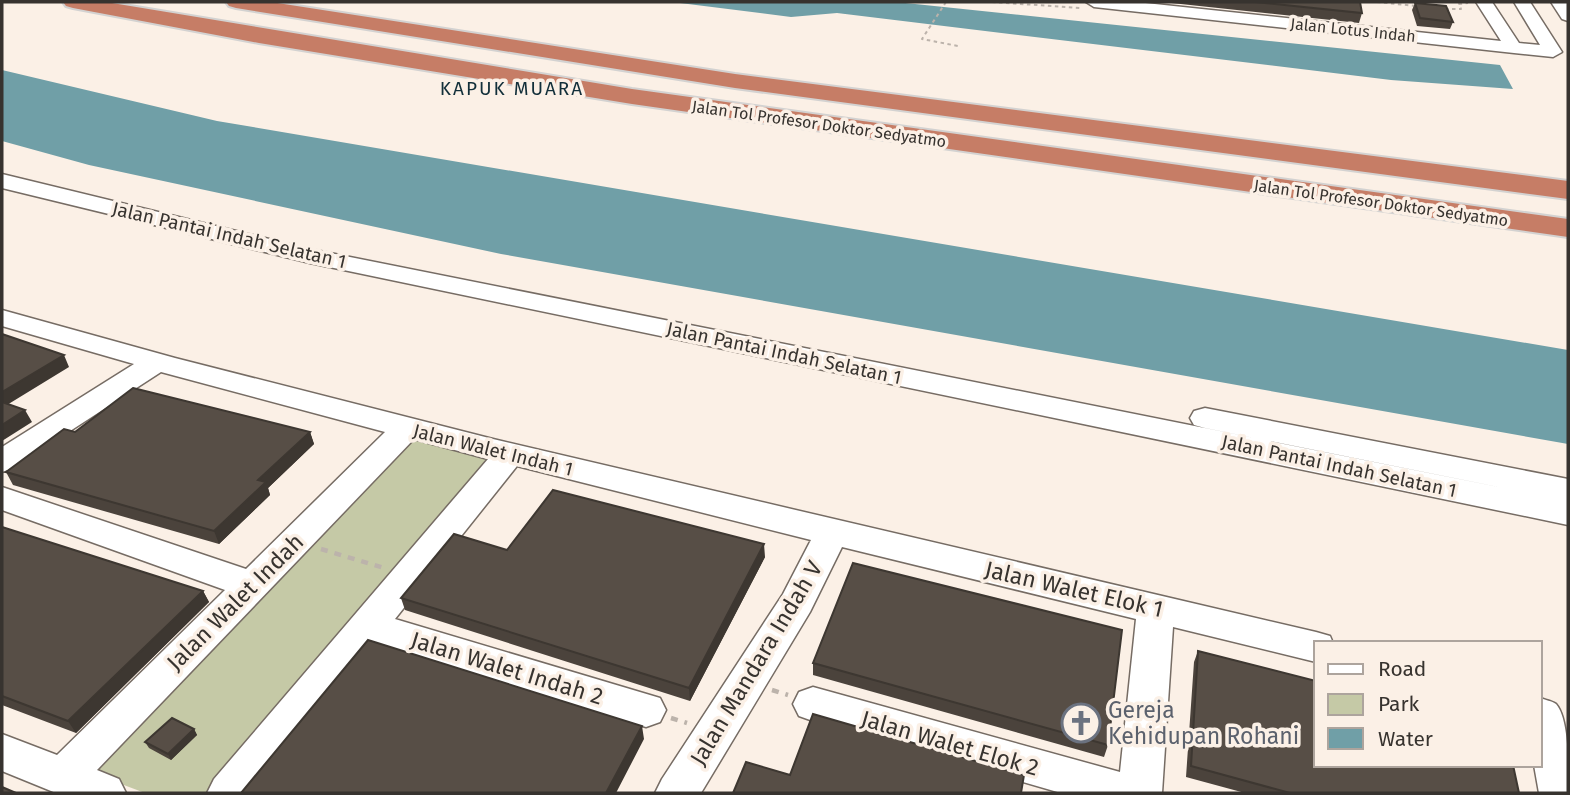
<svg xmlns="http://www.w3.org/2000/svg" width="1570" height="795" viewBox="0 0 1570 795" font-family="'Fira Sans',sans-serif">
  <rect width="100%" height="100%" fill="#fbf0e6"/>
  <path fill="#c5c9a6" d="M407 438 494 461 210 793H145L84 770Z"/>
  <path fill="#709fa7" d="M672 2H896L1500 65 1513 89 1391 80 837 13 791 17Z
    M2 70 217 121 1568 350V444L501 254 89 165 2 141Z"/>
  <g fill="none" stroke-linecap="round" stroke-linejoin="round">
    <defs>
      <path id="minor" d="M1086 2H1136L1501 41 1476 2H1492L1519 43 1540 45 1514 2H1530L1562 52 1553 57 1514 53 1094 7Z
        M1551 2H1567L1568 21 1562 19Z
        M2 174 310 249 1534 494 1205 428 1194 425 1190 418 1194 411 1205 408 1568 479V525L310 263 2 188Z
        M2 310 175 358 493 439 1316 632 1330 636 1333 643H1316V662L1173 627 1162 793H1061L813 721 799 716 793 704 799 692 813 687 1120 772 1136 619 842 547 810 612 701 793H655L662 779 783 594 811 540 517 466 395 619 660 698 666 710 660 722 646 727 375 643 255 793H207L214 779 488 459 414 439 97 770 119 779 126 793H56L2 771V734L57 755 225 590 2 510V487L246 569 385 432 161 372 13 468 2 472V447L134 364 2 326Z
        M1540 698C1545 700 1552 701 1556 704 1570 720 1568 771 1568 793H1539L1534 765H1540Z"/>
      <path id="highway" d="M63 2H106L632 89 1568 219V237L632 104 259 43 73 8 66 6Z
        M226 2H271L735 74 1568 181V199L735 88 236 8 229 6Z"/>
    </defs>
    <use href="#minor" stroke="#766c64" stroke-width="3"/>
    <use href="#highway" stroke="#d3d2d1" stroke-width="4"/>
    <path stroke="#bcb3ab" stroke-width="2" stroke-dasharray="3.5 3.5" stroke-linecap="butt" d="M946 2 922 39 958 46
      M992 2 1080 8
      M1377 2 1416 6
      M1445 9H1461L1459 4 1468 3"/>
    <path stroke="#bcb3ab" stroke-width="4.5" stroke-dasharray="7 7" stroke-linecap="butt" d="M321 549 384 568
      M772 690 788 695
      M671 718 687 723"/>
    <use href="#minor" fill="#fff" fill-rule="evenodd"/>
    <use href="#highway" fill="#c67d66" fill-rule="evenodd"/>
  </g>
  <path fill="#4b433c" d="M1162 2H1360L1362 13 1359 23Z
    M1415 3 1453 22 1450 29 1417 26 1412 10Z
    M75 432H310L314 444 268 488 270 495 219 544 13 485 6 472Z
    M2 527 203 591 209 602 76 733 2 705Z
    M507 550 765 557 690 701 405 610 401 598Z
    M1198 651 1519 793H1245L1186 777 1194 662Z
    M813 663 1108 745 1104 757 813 675Z
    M194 729 197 735 171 760 149 748 145 742Z"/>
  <path fill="#3d3731" d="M64 355 69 367 2 408V392Z
    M25 410 32 422 2 441V425Z
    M310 432 314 444 268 488 270 495 219 544 214 531 258 480Z
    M764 544 765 557 690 701 689 688Z
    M203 591 209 602 76 733 68 721Z
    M642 726 644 739 616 793H606Z
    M194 729 197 735 171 760 168 754Z"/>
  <path fill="#574e46" stroke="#3d3731" stroke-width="2" d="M1255 2H1360L1362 13Z
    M1415 3 1446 6 1453 22 1420 18Z
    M2 334 64 355 2 392Z
    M133 388 310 432 258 480 266 482 214 531 6 472 64 429 75 432Z
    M2 402 25 410 2 425Z
    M553 490 764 544 689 688 401 598 454 534 507 550Z
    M2 527 203 591 68 721 2 696Z
    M853 563 1122 630 1108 745 813 663Z
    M368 640 642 726 606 793H241Z
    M1198 651 1316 681V765H1513L1519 793H1290L1191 766Z
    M813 714 1024 775 1021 793H733L746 762 790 775Z
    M172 718 194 729 168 754 145 742Z
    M2 787 16 793H2Z"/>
  <defs>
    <symbol id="church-ring" viewBox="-11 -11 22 22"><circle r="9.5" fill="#fbf0e6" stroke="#6b7280" stroke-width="1.5"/><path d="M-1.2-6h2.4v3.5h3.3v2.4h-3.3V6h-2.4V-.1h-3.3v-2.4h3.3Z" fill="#6b7280"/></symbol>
  </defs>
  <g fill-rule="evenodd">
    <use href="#church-ring" x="1059" y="701" width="44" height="44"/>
  </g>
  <g text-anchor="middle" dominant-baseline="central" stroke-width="7" stroke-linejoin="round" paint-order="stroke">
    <g font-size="16" fill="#37332f" stroke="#fbf0e6">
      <text transform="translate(1353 30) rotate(6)">Jalan Lotus Indah</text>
      <text transform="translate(819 124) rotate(8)">Jalan Tol Profesor Doktor Sedyatmo</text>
      <text transform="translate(1381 203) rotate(8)">Jalan Tol Profesor Doktor Sedyatmo</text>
    </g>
    <g font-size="19" letter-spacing="2" fill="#122f3a" stroke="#fbf0e6">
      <text x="512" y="88">KAPUK MUARA</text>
    </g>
    <g font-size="19" fill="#37332f" stroke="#fbf0e6">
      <text transform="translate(229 235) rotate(13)">Jalan Pantai Indah Selatan 1</text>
      <text transform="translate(784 353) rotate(12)">Jalan Pantai Indah Selatan 1</text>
      <text transform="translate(493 450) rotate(14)">Jalan Walet Indah 1</text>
      <text transform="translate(1339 466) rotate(12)">Jalan Pantai Indah Selatan 1</text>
    </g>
    <g font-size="23" fill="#37332f" stroke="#fbf0e6">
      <text transform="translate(1074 589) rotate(13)">Jalan Walet Elok 1</text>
      <text transform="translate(235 602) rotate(-45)">Jalan Walet Indah</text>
      <text transform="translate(756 663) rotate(-59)">Jalan Mandara Indah V</text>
      <text transform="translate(507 668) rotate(17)">Jalan Walet Indah 2</text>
      <text transform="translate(950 743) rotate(16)">Jalan Walet Elok 2</text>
    </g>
    <g font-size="23" fill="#5b616d" stroke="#fbf0e6" text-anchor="start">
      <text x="1108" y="710">Gereja<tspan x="1108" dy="26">Kehidupan Rohani</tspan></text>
    </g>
  </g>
  <rect width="1570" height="795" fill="none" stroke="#37332f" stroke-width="7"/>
  <rect x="1314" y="641" width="228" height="126" fill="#fbf0e6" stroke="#ada49d" stroke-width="2"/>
  <rect x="1328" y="664" width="35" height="10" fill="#ffffff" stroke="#ada49d" stroke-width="2"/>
  <text x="1378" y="676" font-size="21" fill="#37332f">Road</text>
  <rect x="1328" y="694" width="35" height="21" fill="#c5c9a6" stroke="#ada49d" stroke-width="2"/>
  <text x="1378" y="711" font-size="21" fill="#37332f">Park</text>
  <rect x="1328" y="728" width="35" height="21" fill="#709fa7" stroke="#ada49d" stroke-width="2"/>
  <text x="1378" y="746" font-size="21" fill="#37332f">Water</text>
</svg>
